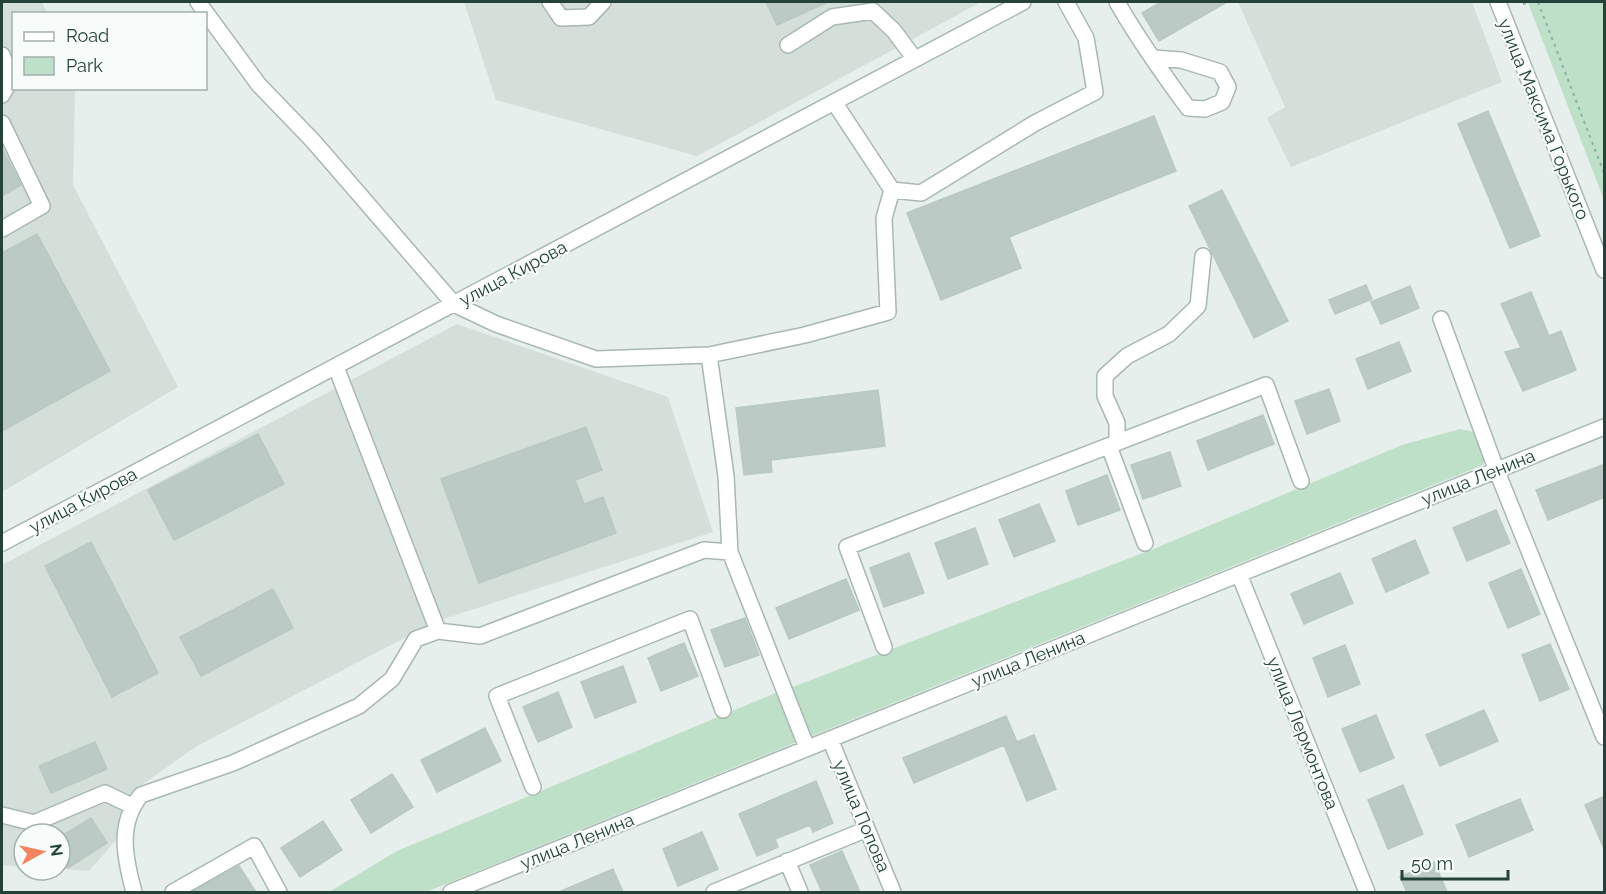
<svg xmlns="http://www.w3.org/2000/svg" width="1606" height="894" viewBox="0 0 1606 894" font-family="Raleway,sans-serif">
  <rect width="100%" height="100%" fill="#e6efeb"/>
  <path fill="#d4dfda" d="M2 2H42L47 13 14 14V88L75 89 73 185 178 387 2 492Z
    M464 2H981L697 156 496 100Z
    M1238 2H1472L1502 82 1291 167 1267 118 1285 107Z
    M457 324 668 397 713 532 437 621 197 746 133 791 118 838 89 871 60 869V834H24V867L2 865V565Z"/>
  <path fill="#bfe0c8" d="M1528 2H1604V200L1530 8Z
    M1460 429 1474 432 1485 458 1483 465 809 737 790 688 1151 550 1402 445Z
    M778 692 799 741 426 892H329L397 851Z"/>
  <path fill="#bbcac4" stroke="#b8c9c2" stroke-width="1.5" d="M766 2H828L777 25Z
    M1161 2H1227L1159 41 1142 13Z
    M1488 111 1540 236 1510 248 1458 124Z
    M1154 116 1176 171 1009 237 1021 268 941 300 907 213Z
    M2 148 21 185 2 196Z
    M1222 190 1288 321 1254 338 1189 206Z
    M37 234 110 371 2 431V253Z
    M1366 285 1372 299 1335 314 1329 300Z
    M1410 286 1419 308 1381 324 1371 302Z
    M1531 292 1549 336 1561 331 1576 370 1523 391 1505 352 1521 348 1501 304Z
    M1399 342 1411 371 1368 389 1356 359Z
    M1329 389 1340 421 1307 434 1295 401Z
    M878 390 885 446 771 460 772 472 744 475 736 408Z
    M1263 415 1274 444 1208 470 1197 441Z
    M586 427 602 470 575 480 584 504 603 497 616 533 479 583 441 479Z
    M258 434 284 484 174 540 148 490Z
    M1170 452 1181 486 1143 499 1131 465Z
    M1605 464V497L1548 520 1536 490Z
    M1107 475 1120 510 1078 525 1066 491Z
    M1039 504 1055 541 1014 557 999 520Z
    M1496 510 1510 543 1467 561 1453 528Z
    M975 528 988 564 948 579 935 543Z
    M1415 540 1429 573 1386 592 1372 559Z
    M91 542 158 673 112 697 45 566Z
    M909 553 924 593 884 607 870 568Z
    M1521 569 1540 614 1508 628 1489 583Z
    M1340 573 1353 603 1304 624 1291 594Z
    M846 579 859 610 789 639 776 608Z
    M273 589 293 628 201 676 180 637Z
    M745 618 759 655 725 667 711 630Z
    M684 643 698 676 661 691 648 658Z
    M1550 644 1569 689 1540 701 1522 655Z
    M1345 645 1360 684 1328 697 1313 658Z
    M623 666 636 702 595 718 581 682Z
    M558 692 572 727 538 742 523 707Z
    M1484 710 1498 741 1440 766 1426 735Z
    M1376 715 1394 758 1360 772 1342 729Z
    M1006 716 1017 742 1034 735 1056 789 1027 801 1004 745 914 783 903 758Z
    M485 728 501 761 437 792 421 760Z
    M95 742 107 769 51 793 39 766Z
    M392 774 413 807 371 833 351 800Z
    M816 781 833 823 813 832 810 825 775 839 778 847 757 856 739 814Z
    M1403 785 1423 834 1388 849 1368 800Z
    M1605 796V851L1585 805Z
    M1520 799 1533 830 1469 857 1456 825Z
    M91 818 107 843 68 868 60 855V837Z
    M323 821 342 850 300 877 281 848Z
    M702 832 718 869 678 886 663 849Z
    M842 851 860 892H822L810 865Z
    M1434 862 1447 892H1407L1400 877Z
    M239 866 256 892H192L198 889Z
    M613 869 623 892H559Z"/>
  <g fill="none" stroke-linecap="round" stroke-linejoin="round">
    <defs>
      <path id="minor" d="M198 2 259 85 314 142 454 304 496 324 596 359 709 355 726 476 730 552 807 748
        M550 2 561 18 589 17 603 2
        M1117 2C1138 39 1163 74 1188 108L1205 109 1222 102 1228 87 1220 72 1181 60 1153 58
        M1498 2 1604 270
        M788 45 832 17 873 11 894 31 914 58
        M2 55 11 79 2 95
        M834 102 892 190
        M2 123 42 206 2 229
        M1441 319 1496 469 1604 737
        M709 355 805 335 888 312 884 218 892 190 921 193 1035 123 1095 92 1086 38 1066 2
        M336 367 438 631 480 636 704 550 730 552
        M1117 443V423L1105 396V376L1127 356 1169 334 1198 306 1203 256
        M1109 446 1145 543
        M2 543 1023 2
        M1239 574 1367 892
        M884 647 847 547 1266 385 1301 481
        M830 739 893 892
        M533 787 497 696 690 619 723 710
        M2 815 34 823 105 793 132 806
        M787 861 800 892
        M134 892C125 859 117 824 141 795L233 763 359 706 392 679 416 639 438 631
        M173 892 254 846 279 892
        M451 892 1604 427
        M714 892 867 829"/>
    </defs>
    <use href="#minor" stroke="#a8b8b2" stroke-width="18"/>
    <path stroke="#86b3a5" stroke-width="2" stroke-dasharray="3 4.5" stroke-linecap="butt" d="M1538 2 1604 173
      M1523 4 1530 2"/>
    <use href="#minor" stroke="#fff" stroke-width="15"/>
  </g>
  <g text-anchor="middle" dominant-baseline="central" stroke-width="4.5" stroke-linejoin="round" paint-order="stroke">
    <g font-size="18" fill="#24423a" stroke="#f7fbf9">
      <text transform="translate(1544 119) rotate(68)">улица Максима Горького</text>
      <text transform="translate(513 273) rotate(-28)">улица Кирова</text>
      <text transform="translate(1478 477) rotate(-22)">улица Ленина</text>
      <text transform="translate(83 500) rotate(-28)">улица Кирова</text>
      <text transform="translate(1028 659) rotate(-22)">улица Ленина</text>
      <text transform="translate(1303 733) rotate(68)">улица Лермонтова</text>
      <text transform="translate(862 816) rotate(67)">улица Попова</text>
      <text transform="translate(577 841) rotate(-22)">улица Ленина</text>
    </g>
  </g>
  <rect width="1606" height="894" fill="none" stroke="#24423a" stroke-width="6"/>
  <rect x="12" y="12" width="195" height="78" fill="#f7fbf9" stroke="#a3b1ad" stroke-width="1.5"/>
  <rect x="24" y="32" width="30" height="9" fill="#ffffff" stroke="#a3b1ad" stroke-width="1.5"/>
  <text x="66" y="42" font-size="18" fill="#24423a">Road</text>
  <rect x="24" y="57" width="30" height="18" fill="#bfe0c8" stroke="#a3b1ad" stroke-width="1.5"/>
  <text x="66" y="72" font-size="18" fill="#24423a">Park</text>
  <g transform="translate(42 852) rotate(82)"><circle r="28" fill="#f7fbf9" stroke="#a3b1ad" stroke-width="1.5"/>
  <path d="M0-4.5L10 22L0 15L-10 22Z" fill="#f4845f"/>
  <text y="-9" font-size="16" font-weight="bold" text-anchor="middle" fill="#24423a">N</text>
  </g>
  <path d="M1402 870v9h106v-9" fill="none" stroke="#24423a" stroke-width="3"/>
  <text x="1411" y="870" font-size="18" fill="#24423a" stroke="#f7fbf9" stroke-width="4.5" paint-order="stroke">50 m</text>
</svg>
